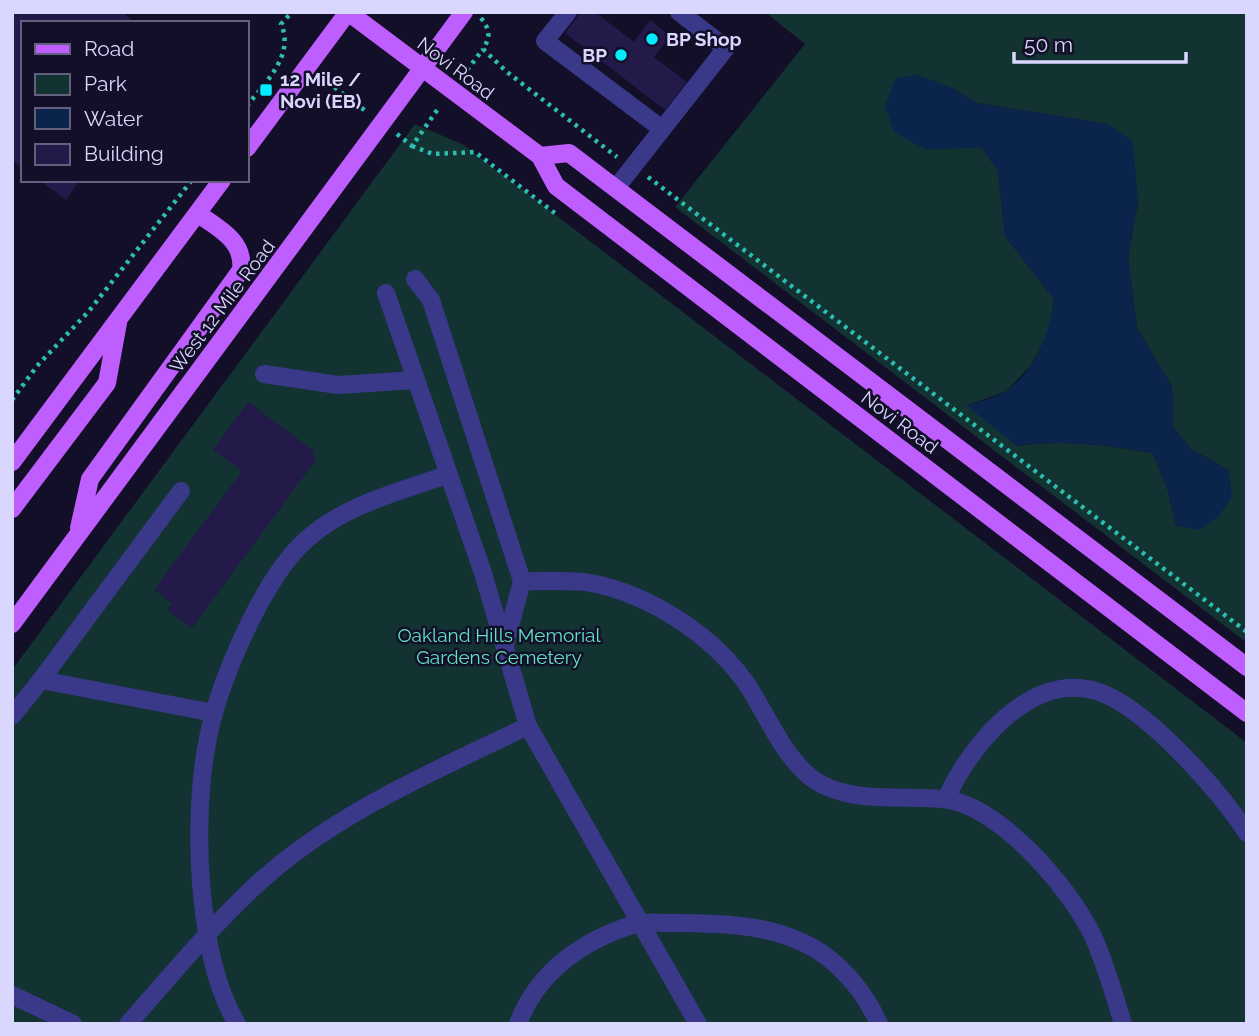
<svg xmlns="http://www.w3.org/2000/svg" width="1259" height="1036" viewBox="0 0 1259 1036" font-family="Raleway,sans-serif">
  <rect width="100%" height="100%" fill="#130f28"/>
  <path fill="#123331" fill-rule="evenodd" d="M765 12H1247V643L675 207 805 44ZM950 87 976 103 1108 124 1138 201 1128 258 1137 328 1172 387 1173 427 1191 449 1229 470 1176 526 1168 491 1153 453C1109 445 1062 439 1017 446L968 405 1007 391 1030 366 1049 334 1054 299 1005 236 998 171 982 148 961 147Z
    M415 124 464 145 1247 743V1024H12V670Z"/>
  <path fill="#0b244c" d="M918 75 950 87 976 103 1108 124 1133 141 1138 201 1128 258 1137 328 1172 387 1173 427 1191 449 1229 470 1232 497 1218 517 1200 530 1176 526 1168 491 1153 453C1109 445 1062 439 1017 446L967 406C979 401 997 398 1008 390 1037 367 1049 334 1054 299L1005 236 998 171 982 148 925 149 894 132 885 105 896 78Z"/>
  <path fill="#231a4a" d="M12 12H122L136 23H23V168L12 160Z
    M581 12H595L634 42 650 20 670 36 654 57 687 82 665 110 565 33Z
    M39 180H80L66 200Z
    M248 402 313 450 315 461 192 628 167 610 172 603 154 590 242 471 213 450Z"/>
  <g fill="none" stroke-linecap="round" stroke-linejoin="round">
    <path stroke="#2cbeb2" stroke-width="4.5" stroke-dasharray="3.5 5" stroke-linecap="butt" d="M481 18C490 30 491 36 483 49L507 72 617 157
      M321 77 367 112
      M462 77 483 49
      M247 106C265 82 295 56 281 24L292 12
      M397 134 412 146 440 106
      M412 146 433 154 475 152 556 214
      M648 177 1247 632
      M12 400 37 366 89 311 192 180"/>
    <path stroke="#3a3989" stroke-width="18" d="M568 12 545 41 662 129
      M616 188 726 48 679 12
      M415 279 431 300 522 581 505 645
      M386 293 483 573 528 726 698 1024
      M264 374 338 385 416 380
      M522 581C544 582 569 579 591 583 652 595 716 637 750 689 768 718 783 754 809 776 844 805 902 795 943 799 998 804 1069 887 1092 934 1105 962 1114 994 1123 1024
      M41 680 181 491
      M12 716 41 680 214 713
      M946 799C969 747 1030 671 1096 691 1144 705 1219 790 1247 833
      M12 995 73 1024
      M128 1024C169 978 209 929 254 887 332 814 433 772 528 726
      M237 1024C196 955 192 816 208 738 219 682 263 578 306 540 345 504 400 492 449 474
      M518 1024C537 972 584 939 636 924 647 921 662 923 673 923 725 923 783 924 827 957 850 975 867 997 879 1024"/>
    <path stroke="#bf5eff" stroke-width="18" d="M348 12 540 156 556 186 1247 713
      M247 148 348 12
      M540 156 569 153 1247 667
      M12 462 222 180
      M12 509 107 383 118 323
      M79 528 90 479 241 270C245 241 218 228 198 214
      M12 624 464 12"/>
  </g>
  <g fill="#03ebff" stroke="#130f28" stroke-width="2.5">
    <circle cx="652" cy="39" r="7"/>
    <circle cx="621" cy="55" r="7"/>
    <rect x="259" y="83" width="14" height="14" rx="3.5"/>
  </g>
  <g text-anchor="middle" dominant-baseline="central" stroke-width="5" stroke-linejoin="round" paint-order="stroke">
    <g font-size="19" font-weight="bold" fill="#dad7ff" stroke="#130f28" text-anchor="start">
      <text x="666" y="39">BP Shop</text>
      <text x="607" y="55" text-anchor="end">BP</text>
      <text x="280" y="79">12 Mile /<tspan x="280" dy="22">Novi (EB)</tspan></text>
    </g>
    <g font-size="19" fill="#dad7ff" stroke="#130f28">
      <text transform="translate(456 68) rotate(37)">Novi Road</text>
      <text transform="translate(222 306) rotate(-53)">West 12 Mile Road</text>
      <text transform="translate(900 422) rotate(37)">Novi Road</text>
    </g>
    <g font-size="19" fill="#5ee4c0" stroke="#130f28">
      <text x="499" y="635">Oakland Hills Memorial<tspan x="499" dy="22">Gardens Cemetery</tspan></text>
    </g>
  </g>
  <rect width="1259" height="1036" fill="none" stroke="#dad7ff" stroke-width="28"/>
  <rect x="21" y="21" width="228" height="161" fill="#130f28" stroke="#635f7e" stroke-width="2"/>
  <rect x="35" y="44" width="35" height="10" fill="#bf5eff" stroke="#635f7e" stroke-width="2"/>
  <text x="84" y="56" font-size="21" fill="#dad7ff">Road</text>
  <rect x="35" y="74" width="35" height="21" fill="#123331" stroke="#635f7e" stroke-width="2"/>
  <text x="84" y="91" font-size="21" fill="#dad7ff">Park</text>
  <rect x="35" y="108" width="35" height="21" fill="#0b244c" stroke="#635f7e" stroke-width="2"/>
  <text x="84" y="126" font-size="21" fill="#dad7ff">Water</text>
  <rect x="35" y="144" width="35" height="21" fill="#231a4a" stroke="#635f7e" stroke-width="2"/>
  <text x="84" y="161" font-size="21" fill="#dad7ff">Building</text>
  <path d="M1014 52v10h172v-10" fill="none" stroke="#dad7ff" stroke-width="3.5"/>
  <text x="1024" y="52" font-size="21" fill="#dad7ff" stroke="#130f28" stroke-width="5" paint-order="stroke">50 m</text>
</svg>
